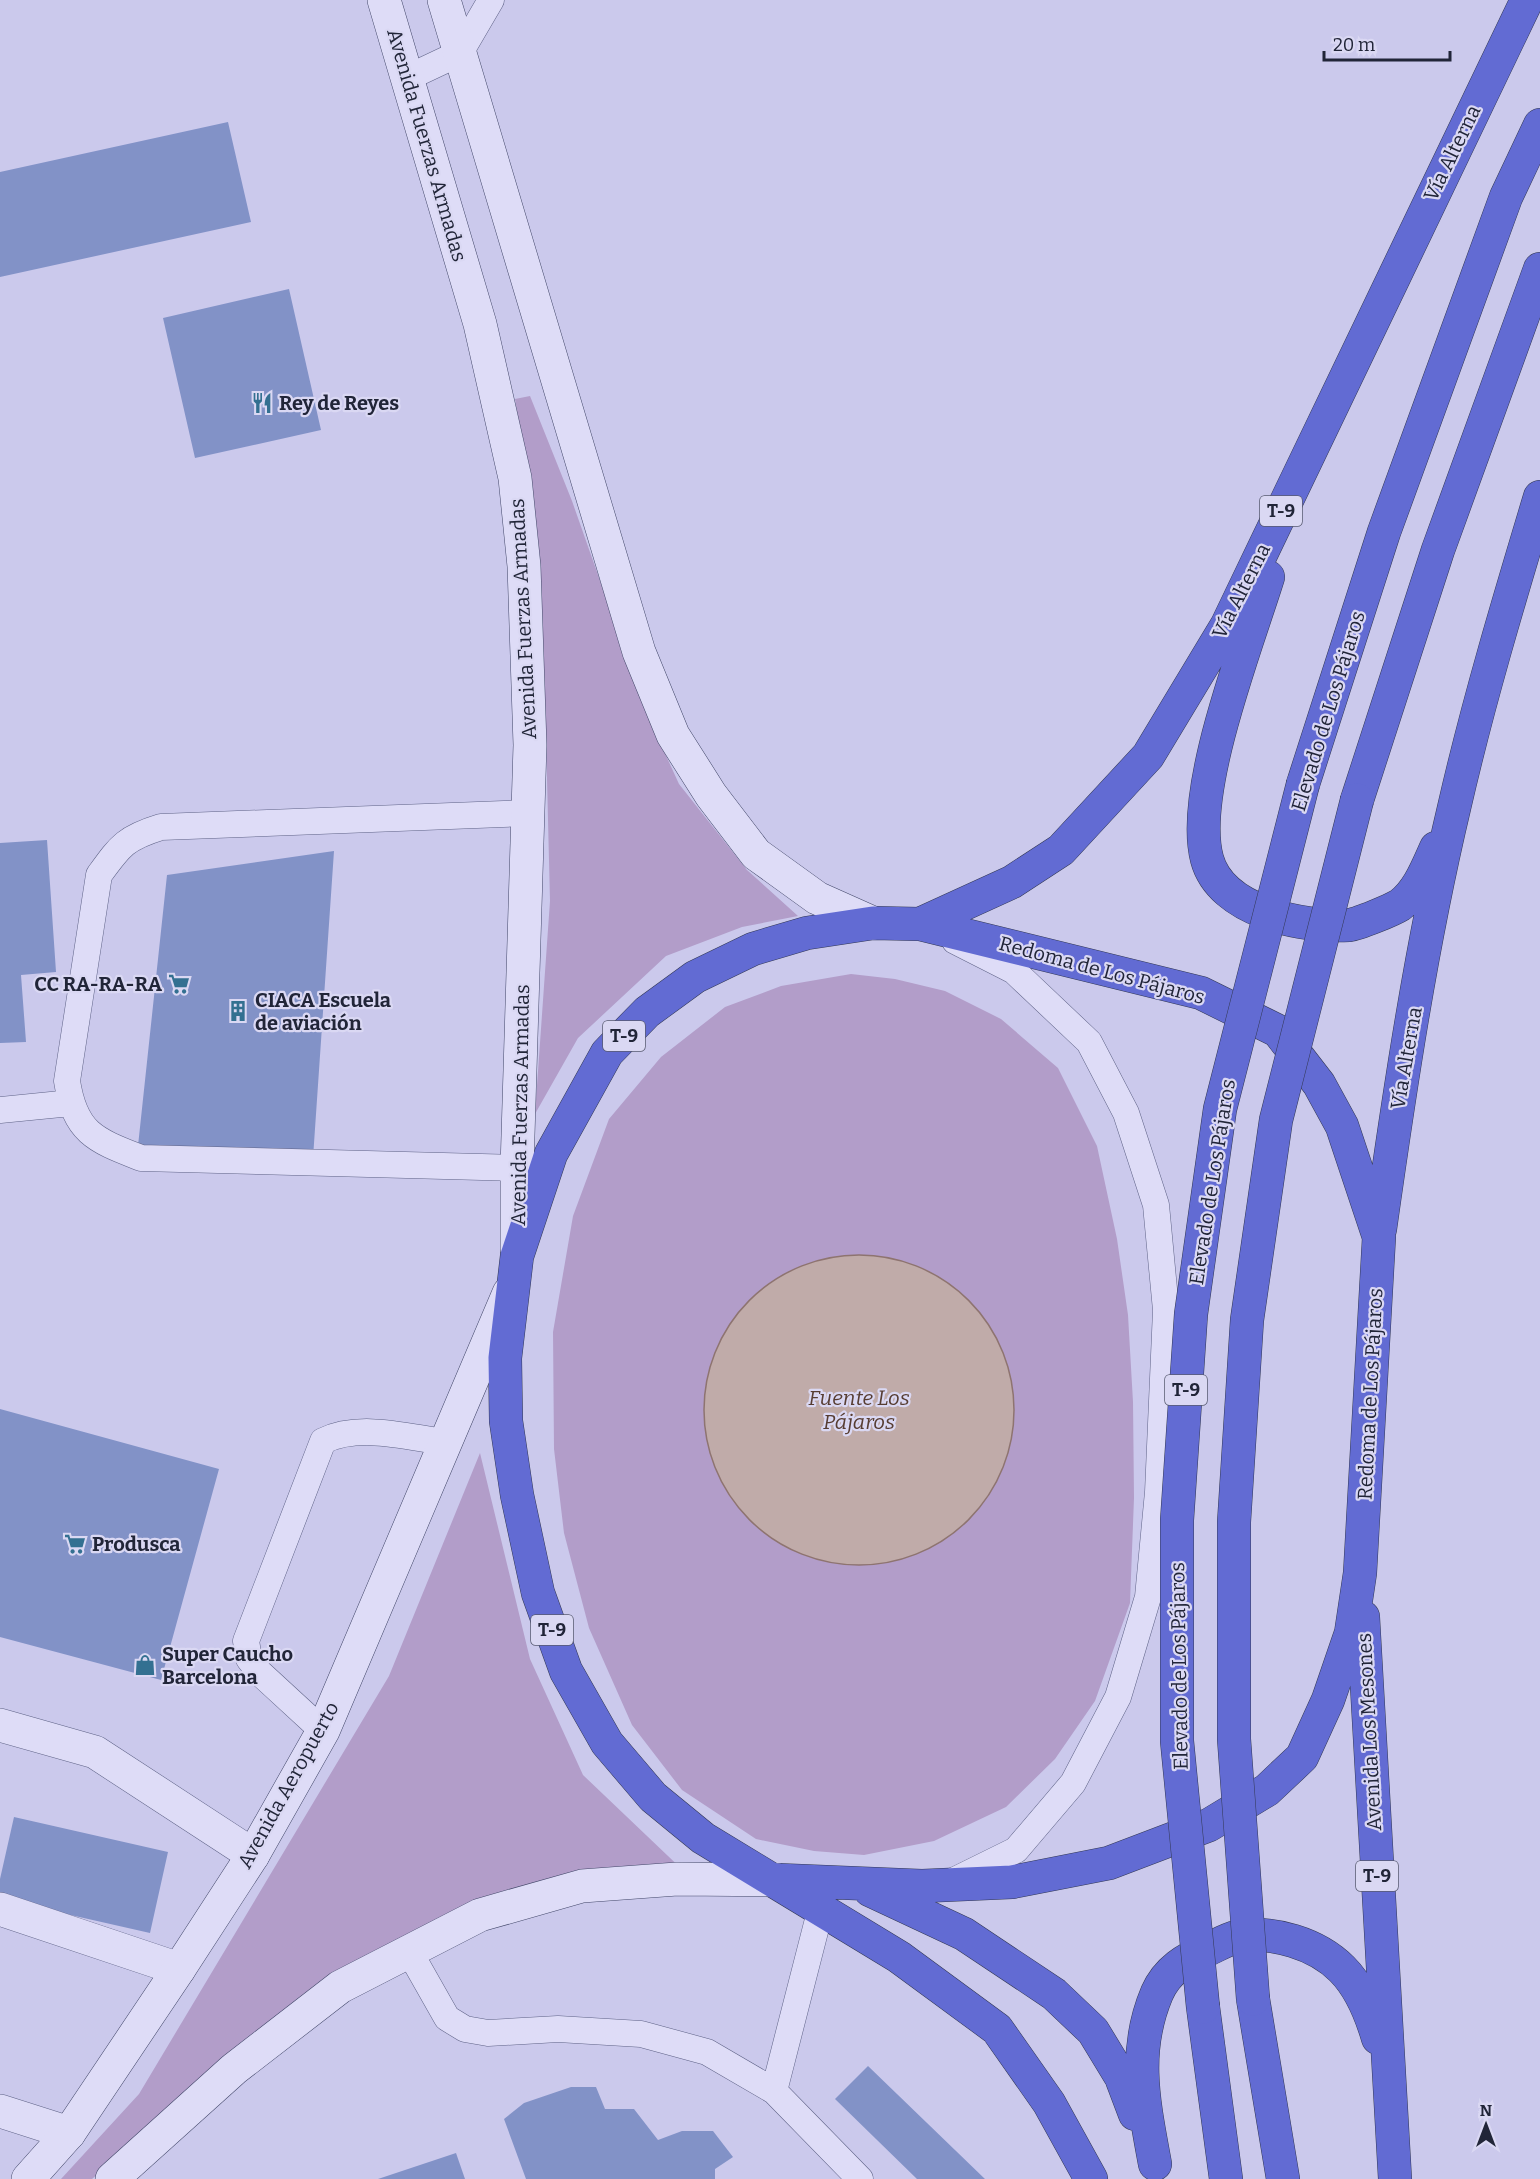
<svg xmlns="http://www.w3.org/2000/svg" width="1540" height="2179" viewBox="0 0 1540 2179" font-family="Bitter,serif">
  <rect width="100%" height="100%" fill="#cbc9ec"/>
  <path fill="#b29dc9" d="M530 396 572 501 647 714 679 784 747 870 798 916 742 927 666 956 578 1038 535 1114 550 901 546 738 526 469 515 399Z
    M851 974 895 979 945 991 1001 1019 1058 1068 1097 1146 1117 1239 1128 1315 1133 1402 1134 1498 1130 1603 1095 1701 1055 1759 1006 1807 934 1841 864 1855 814 1851 756 1839 682 1790 632 1725 589 1628 564 1533 554 1449 553 1332 573 1216 609 1119 661 1057 725 1007 781 986Z
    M480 1453 530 1659 583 1775 689 1876 468 1905 226 2063 92 2179H61L139 2094 389 1676Z"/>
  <path fill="#c0aba9" stroke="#8e7470" stroke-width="1.5" d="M704 1410a155 155 0 1 1 310 0a155 155 0 1 1-310 0Z"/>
  <path fill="#8292c7" d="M228 122 251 222 0 277V172Z
    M289 289 321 430 195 458 163 318Z
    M47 840 56 972 21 975 26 1042 0 1043V843Z
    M334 851 313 1158 138 1146 167 875Z
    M0 1409 219 1469 161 1680 0 1637Z
    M14 1817 168 1852 150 1933 0 1899V1879Z
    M868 2066 985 2179H917L835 2099Z
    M571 2087H596L605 2109H634L658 2140 682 2131H713L733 2157 715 2169V2179H526L504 2119 524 2103Z
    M456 2153 465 2179H378Z"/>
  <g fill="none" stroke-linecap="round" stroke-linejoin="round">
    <defs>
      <path id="lane" d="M407 78 460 53 491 0
        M0 1110 71 1103
        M517 1168 141 1158C95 1140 75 1133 67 1081L99 875C120 846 125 838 161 827L528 813
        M323 1731 260 1673 249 1659 246 1641 323 1441C359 1423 407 1437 445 1442
        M949 1883 1016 1850 1073 1783 1118 1697 1148 1597 1158 1492 1166 1310 1156 1205 1126 1113 1089 1042 1014 971 955 941
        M409 1951 447 2018 465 2029 488 2033 558 2029 641 2034 707 2052 774 2091 860 2179
        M774 2091 821 1908"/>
      <path id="street" d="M0 1725 95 1752 253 1855
        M0 1909 179 1969
        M0 2111 69 2133"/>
      <path id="secondary" d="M384 0 480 324 515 478 524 566 530 745 517 1168V1249
        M444 0 639 652 673 735 711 795 756 854 817 898 873 923
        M28 2179 69 2133 179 1969 253 1855 323 1731 509 1293
        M112 2179 234 2069 340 1987 480 1915 582 1886 677 1879 777 1880"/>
      <path id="highway" d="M1268 577C1247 645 1189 792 1207 859 1221 911 1302 928 1349 925 1358 924 1392 910 1400 905 1418 892 1427 868 1436 848
        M1303 784 1384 532 1506 197 1540 125
        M1357 800 1438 550 1540 269
        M920 924 1012 882 1061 850 1148 756 1227 625 1527 0
        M1380 1229C1400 1088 1421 947 1454 808 1478 703 1509 600 1540 497
        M1363 1617 1395 2179
        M777 1880 922 1886 1012 1882 1109 1863 1209 1825 1267 1790 1302 1757 1328 1700 1351 1633 1360 1573 1379 1237 1342 1126 1319 1084 1278 1031 1201 993 920 924 873 923 807 933 753 949 695 977 647 1012 607 1053 551 1154 517 1256 505 1358 506 1421 517 1495 538 1593 566 1671 607 1743 653 1797 703 1838 899 1957 997 2029 1049 2103 1091 2179
        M870 1890 964 1934 1054 1994 1093 2031 1121 2077 1135 2114
        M1253 1999 1283 2179
        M1203 2007 1226 2179
        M1155 2164C1144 2104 1132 2052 1157 1993 1167 1970 1186 1959 1207 1950 1216 1946 1227 1939 1237 1937 1273 1930 1317 1944 1342 1969 1360 1987 1371 2014 1378 2038"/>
    </defs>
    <use href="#lane" stroke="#5f6387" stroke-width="27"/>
    <use href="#street" stroke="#5f6387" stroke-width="34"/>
    <use href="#secondary" stroke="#424769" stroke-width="34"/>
    <use href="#highway" stroke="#333955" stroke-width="34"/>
    <use href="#lane" stroke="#dedcf7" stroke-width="26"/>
    <use href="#street" stroke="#dedcf7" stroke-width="33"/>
    <use href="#secondary" stroke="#dedcf7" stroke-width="33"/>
    <use href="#highway" stroke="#626bd3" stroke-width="33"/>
    <defs>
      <path id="highway-bridge" d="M1253 1999 1234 1739V1522L1247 1320 1276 1120 1357 800
        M1203 2007 1177 1741V1520L1191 1314 1220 1109 1303 784"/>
    </defs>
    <use href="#highway-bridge" stroke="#333955" stroke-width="34" stroke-linecap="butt"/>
    <use href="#highway-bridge" stroke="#626bd3" stroke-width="33"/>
  </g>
  <defs>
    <symbol id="restaurant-bare" viewBox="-9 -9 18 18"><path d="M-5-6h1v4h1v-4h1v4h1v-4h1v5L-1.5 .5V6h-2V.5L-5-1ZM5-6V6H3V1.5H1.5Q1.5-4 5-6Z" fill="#337091" stroke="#dad8f3" stroke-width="2.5" paint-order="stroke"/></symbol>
    <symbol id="supermarket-bare" viewBox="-9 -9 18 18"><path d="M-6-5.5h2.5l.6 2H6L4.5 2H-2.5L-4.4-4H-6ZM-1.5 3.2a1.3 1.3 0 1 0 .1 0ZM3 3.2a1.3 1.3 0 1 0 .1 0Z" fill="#337091" stroke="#dad8f3" stroke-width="2.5" paint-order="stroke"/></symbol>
    <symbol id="building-bare" viewBox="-9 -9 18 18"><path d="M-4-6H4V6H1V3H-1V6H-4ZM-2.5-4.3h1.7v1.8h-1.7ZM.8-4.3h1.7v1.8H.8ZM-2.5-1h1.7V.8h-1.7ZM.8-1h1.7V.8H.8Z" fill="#337091" stroke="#dad8f3" stroke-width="2.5" paint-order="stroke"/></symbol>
    <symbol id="shop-bare" viewBox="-9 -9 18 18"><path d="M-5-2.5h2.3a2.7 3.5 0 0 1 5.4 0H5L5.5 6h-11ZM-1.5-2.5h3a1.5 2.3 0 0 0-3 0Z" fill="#337091" stroke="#dad8f3" stroke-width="2.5" paint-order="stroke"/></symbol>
  </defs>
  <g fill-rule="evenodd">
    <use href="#restaurant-bare" x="247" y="388" width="30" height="30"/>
    <use href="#supermarket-bare" x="164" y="969" width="30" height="30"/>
    <use href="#building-bare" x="223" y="996" width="30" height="30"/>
    <use href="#supermarket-bare" x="60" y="1529" width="30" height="30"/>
    <use href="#shop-bare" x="130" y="1650" width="30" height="30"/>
  </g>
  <g text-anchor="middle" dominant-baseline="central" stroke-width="4.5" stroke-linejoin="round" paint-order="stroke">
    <g fill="#dad8f3" stroke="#585b70" stroke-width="1.5">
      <rect x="1260" y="496" width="42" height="30" rx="4.5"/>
      <rect x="603" y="1021" width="42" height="30" rx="4.5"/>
      <rect x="1165" y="1375" width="42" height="30" rx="4.5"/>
      <rect x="531" y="1615" width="42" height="30" rx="4.5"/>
      <rect x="1356" y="1861" width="42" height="30" rx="4.5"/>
    </g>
    <g font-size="18" font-weight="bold" fill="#212538">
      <text x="1281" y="511">T-9</text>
      <text x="624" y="1036">T-9</text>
      <text x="1186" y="1390">T-9</text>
      <text x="552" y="1630">T-9</text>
      <text x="1377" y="1876">T-9</text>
    </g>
    <g font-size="20" fill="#212538" stroke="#dad8f3">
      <text transform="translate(427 145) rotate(74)">Avenida Fuerzas Armadas</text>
      <text transform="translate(1452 153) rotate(-64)">Vía Alterna</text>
      <text transform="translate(1241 591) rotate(-63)">Vía Alterna</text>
      <text transform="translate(523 619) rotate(-93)">Avenida Fuerzas Armadas</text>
      <text transform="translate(1328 711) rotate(-73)">Elevado de Los Pájaros</text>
      <text transform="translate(1102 970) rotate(15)">Redoma de Los Pájaros</text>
      <text transform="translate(1406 1058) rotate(-80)">Vía Alterna</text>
      <text transform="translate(520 1105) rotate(-89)">Avenida Fuerzas Armadas</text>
      <text transform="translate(1212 1182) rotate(-81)">Elevado de Los Pájaros</text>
      <text transform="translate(1370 1394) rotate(-87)">Redoma de Los Pájaros</text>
      <text transform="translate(1179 1666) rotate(-91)">Elevado de Los Pájaros</text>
      <text transform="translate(1369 1732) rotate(-93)">Avenida Los Mesones</text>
      <text transform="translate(288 1785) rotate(-61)">Avenida Aeropuerto</text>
    </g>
    <g font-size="20" font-weight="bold" fill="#212538" stroke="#dad8f3" text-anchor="start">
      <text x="279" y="403">Rey de Reyes</text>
      <text x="162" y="984" text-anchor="end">CC RA-RA-RA</text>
      <text x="255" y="1000">CIACA Escuela<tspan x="255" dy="23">de aviación</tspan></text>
      <text x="92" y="1544">Produsca</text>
      <text x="162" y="1654">Super Caucho<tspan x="162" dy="23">Barcelona</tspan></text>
    </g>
    <g font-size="21" font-style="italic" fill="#573d32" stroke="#dad8f3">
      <text x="859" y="1398">Fuente Los<tspan x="859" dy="24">Pájaros</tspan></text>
    </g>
  </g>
  <g transform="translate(1486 2125)" stroke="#dad8f3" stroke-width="4.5" paint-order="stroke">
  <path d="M0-4.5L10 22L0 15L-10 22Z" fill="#212538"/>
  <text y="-9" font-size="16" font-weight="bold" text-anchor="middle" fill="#212538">N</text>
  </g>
  <path d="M1324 51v9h126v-9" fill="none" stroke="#212538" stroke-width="3"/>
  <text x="1333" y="51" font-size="18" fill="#212538" stroke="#dad8f3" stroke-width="4.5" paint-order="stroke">20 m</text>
</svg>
